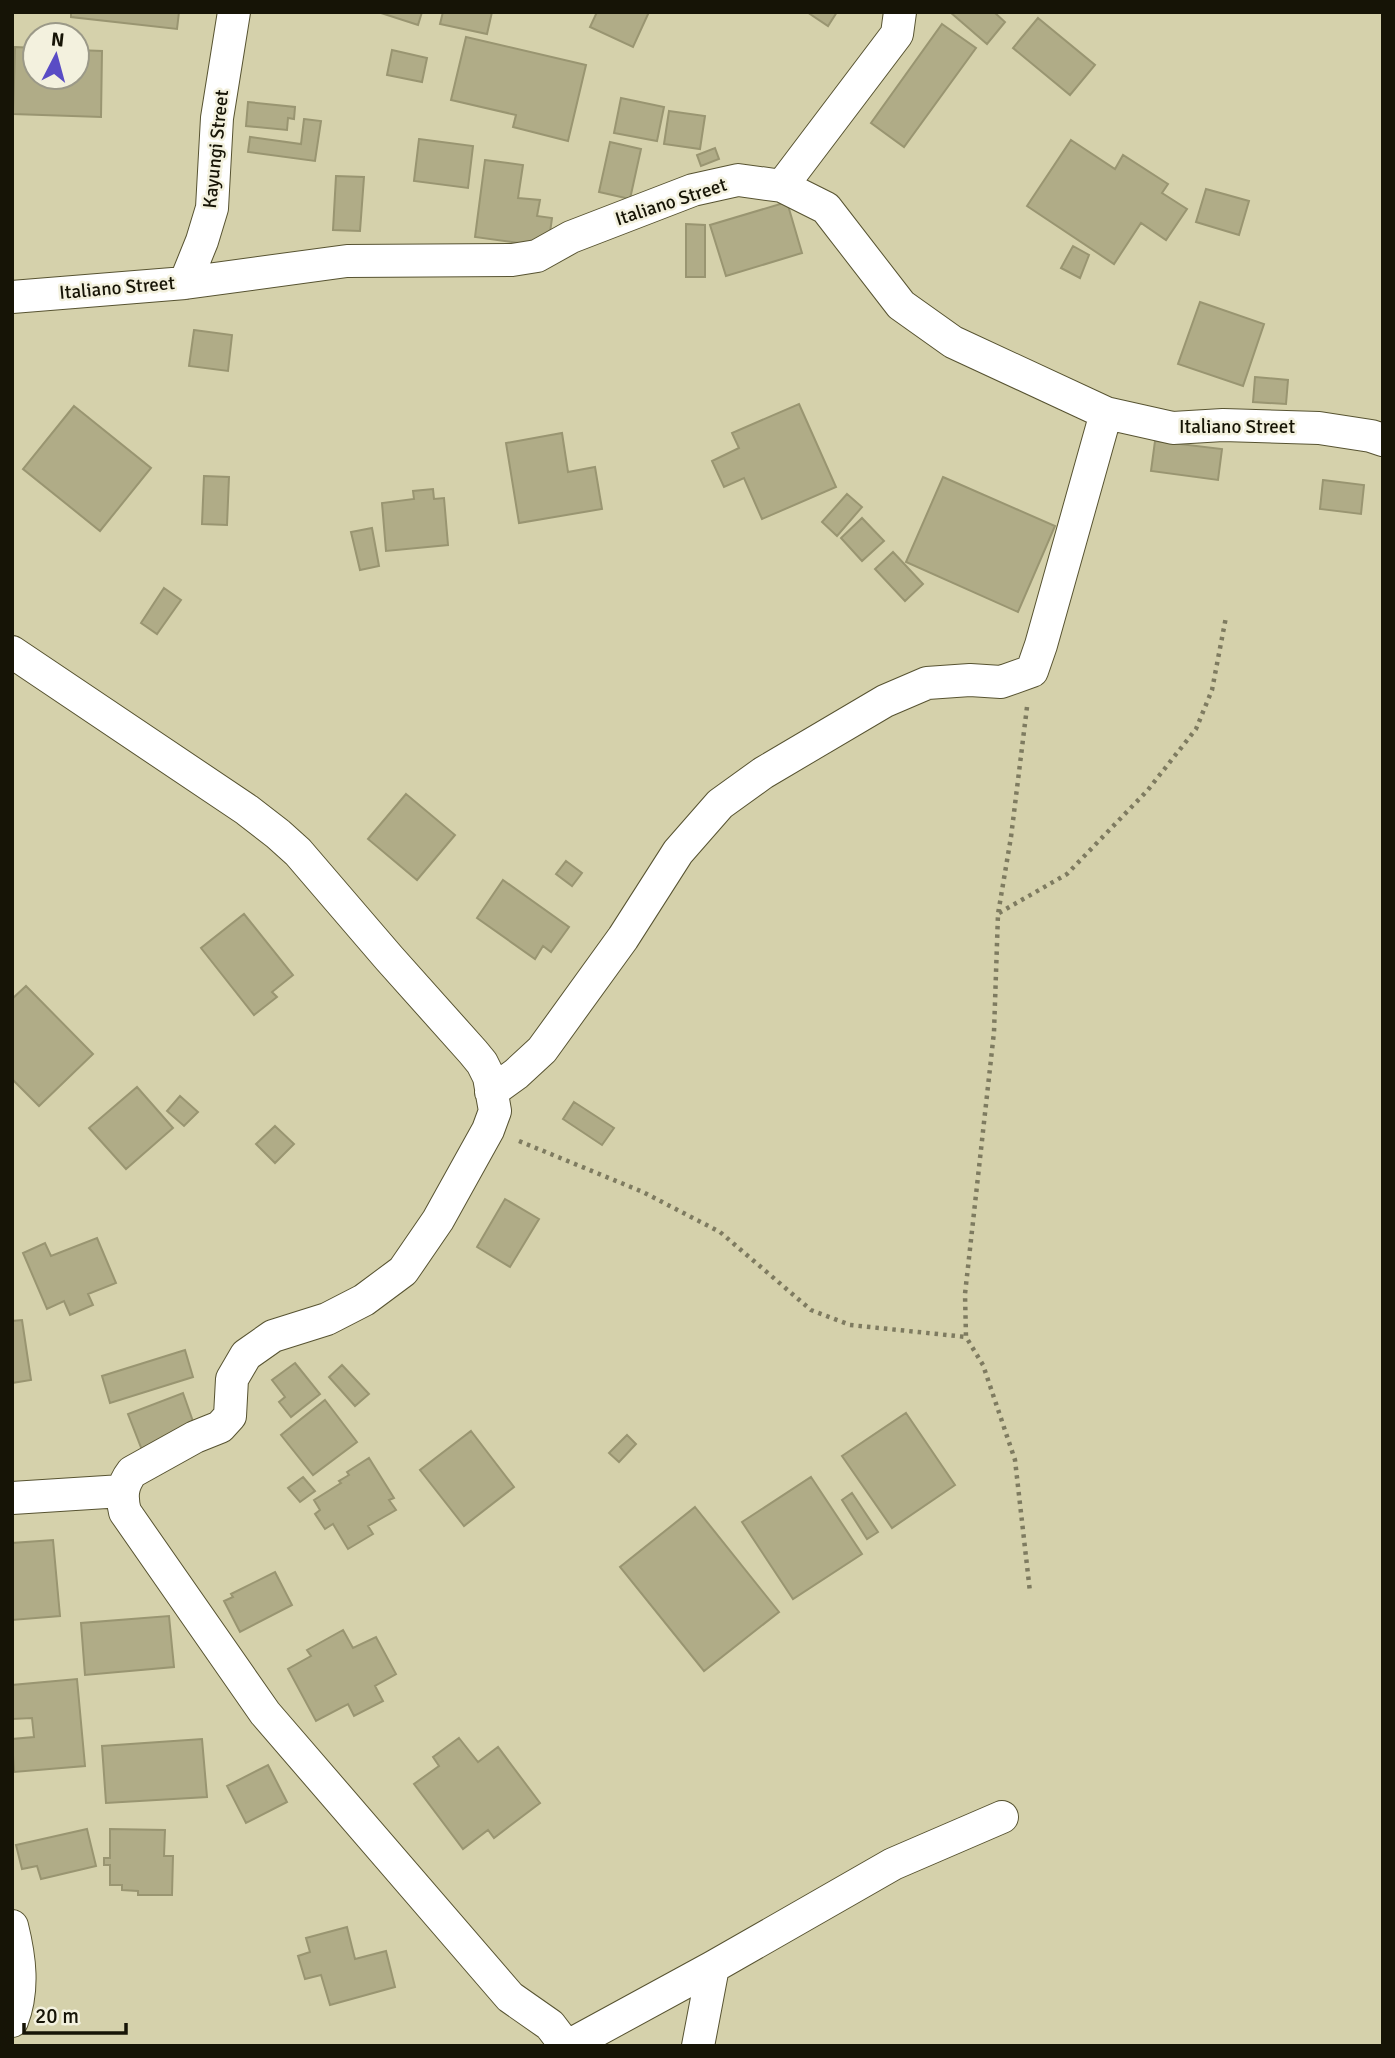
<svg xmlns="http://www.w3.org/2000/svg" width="1395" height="2058" viewBox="0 0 1395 2058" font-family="Signika,sans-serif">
  <rect width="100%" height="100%" fill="#d5d1ab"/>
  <path fill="#b0ac87" stroke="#999571" stroke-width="2" d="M71 12H179L177 29 71 17Z
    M378 12H422L418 25Z
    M443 12H492L487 34 440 24Z
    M597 12H649L633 47 590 27Z
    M807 12H837L828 26Z
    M950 12H994L1005 22 987 44Z
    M1038 18 1095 65 1070 95 1013 48Z
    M942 24 976 48 904 147 871 123Z
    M466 37 586 65 568 141 513 127 516 115 451 100Z
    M15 47 35 48V77H77V50L102 51 101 117 13 114Z
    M392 50 427 58 422 82 387 75Z
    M621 98 664 107 657 141 614 133Z
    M248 102 295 107 294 119 288 118 287 130 246 126Z
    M669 111 705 116 700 149 664 144Z
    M304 119 321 121 315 161 248 152 250 137 301 144Z
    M419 139 473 146 468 188 414 181Z
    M1071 140 1115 169 1123 155 1168 184 1162 193 1187 209 1166 240 1141 223 1114 264 1027 206Z
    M610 142 641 149 630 199 599 192Z
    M715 148 719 159 701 166 697 155Z
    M485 160 523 165 518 198 540 200 537 216 552 218 548 247 475 237Z
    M336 176 364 177 360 231 333 230Z
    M1206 189 1249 201 1239 235 1196 222Z
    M787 202 802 253 726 276 710 225Z
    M686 224 705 225V277H686Z
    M1073 246 1089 255 1080 278 1061 268Z
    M1200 302 1264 324 1243 386 1178 364Z
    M194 330 232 335 228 371 189 366Z
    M1255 377 1288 380 1286 404 1253 402Z
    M799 404 836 487 762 519 744 478 724 487 712 461 739 448 732 433Z
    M74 406 151 468 100 531 23 469Z
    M562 433 568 472 595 467 602 509 519 523 506 443Z
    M1155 441 1222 449 1218 480 1151 471Z
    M204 476 229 477 227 525 202 524Z
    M943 477 1055 526 1018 612 906 562Z
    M1323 480 1364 485 1361 514 1320 509Z
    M433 489 434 499 444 498 448 545 386 551 382 503 414 499 413 491Z
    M847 494 862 507 837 536 822 522Z
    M862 518 884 541 862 561 841 538Z
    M372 528 379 566 360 570 351 532Z
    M893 552 923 584 905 601 875 569Z
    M164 588 181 600 157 634 141 623Z
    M406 794 455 835 417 880 368 839Z
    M566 861 582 873 572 886 556 874Z
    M503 880 569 927 551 952 543 946 535 959 477 918Z
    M244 914 293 975 272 992 277 997 254 1015 201 948Z
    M26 986 93 1054 39 1106 12 1079V999Z
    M137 1087 173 1128 126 1169 89 1128Z
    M180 1096 198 1112 184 1126 167 1111Z
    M574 1102 614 1128 602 1145 563 1119Z
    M275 1126 294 1144 275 1163 256 1144Z
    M505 1199 539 1219 510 1267 477 1247Z
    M97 1238 116 1283 88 1294 93 1305 70 1315 64 1301 47 1309 23 1253 45 1243 51 1256Z
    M22 1320 31 1380 12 1383V1321Z
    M185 1350 193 1377 110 1403 102 1376Z
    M295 1363 320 1394 291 1417 279 1402 285 1397 272 1380Z
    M342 1365 369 1394 355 1406 329 1377Z
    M183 1393 196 1430 142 1450 128 1414Z
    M325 1400 357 1442 313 1475 281 1435Z
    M906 1413 955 1485 892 1528 842 1456Z
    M471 1431 514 1487 464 1526 420 1470Z
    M627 1435 636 1444 619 1462 609 1453Z
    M369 1458 394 1498 389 1500 396 1510 368 1526 373 1534 348 1549 333 1524 325 1529 315 1514 320 1510 314 1500 341 1483 339 1481 349 1475 347 1472Z
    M303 1477 315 1491 300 1502 288 1488Z
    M811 1477 862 1554 793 1599 742 1522Z
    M852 1493 878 1532 867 1539 842 1500Z
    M695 1507 779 1612 704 1671 620 1567Z
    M53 1540 60 1616 12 1620V1543Z
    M275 1572 292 1605 240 1632 224 1601 233 1597 231 1594Z
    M169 1616 174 1667 85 1675 81 1623Z
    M343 1630 353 1648 376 1637 396 1674 375 1686 383 1701 354 1716 348 1704 316 1721 288 1669 311 1656 307 1650Z
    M77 1679 85 1766 14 1772 12 1739 34 1737 32 1718 12 1719V1685Z
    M459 1738 478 1762 498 1747 540 1803 494 1838 488 1830 463 1849 414 1784 439 1766 433 1757Z
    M202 1739 207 1797 106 1803 102 1746Z
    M268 1765 287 1802 246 1823 227 1786Z
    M87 1829 96 1866 41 1879 37 1866 22 1869 16 1845Z
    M110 1829 165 1830 164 1856H173L172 1895H138V1891L122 1890V1885H110V1865H104V1858H110Z
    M347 1927 355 1959 386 1951 395 1987 330 2005 321 1975 305 1979 298 1956 310 1952 306 1938Z"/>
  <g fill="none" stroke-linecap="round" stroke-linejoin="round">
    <defs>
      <path id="street" d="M782 186 897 34 900 12
        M185 283 202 241 212 208 217 118 234 12
        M12 297 185 283 347 261 512 260 537 256 571 237 693 190 738 180 782 186 826 208 901 305 953 342 1106 413 1173 428 1223 425 1319 428 1371 436 1383 440
        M12 652 247 810 278 834 298 852 389 958 473 1052 482 1063 489 1077 495 1111 488 1130 438 1220 403 1271 364 1300 327 1319 273 1336 246 1355 232 1379 230 1416 220 1427 195 1437 132 1472C122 1485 121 1496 125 1512L265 1713 510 1997 550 2025 566 2046
        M491 1092 516 1074 542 1050 623 938 678 852 720 804 763 773 885 701 927 683 970 680 1001 682 1032 671 1041 645 1106 413
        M12 1498 122 1491
        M12 1926C20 1958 24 1990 12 2021
        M568 2046 713 1967 893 1864 1002 1817
        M698 2046 713 1967"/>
    </defs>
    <use href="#street" stroke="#575331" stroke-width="34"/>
    <path stroke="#7e7b60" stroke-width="4.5" stroke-dasharray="3.5 5" stroke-linecap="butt" d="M1027 707 1011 837 998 914 994 1032 965 1294 966 1337 983 1365 1015 1460 1030 1592
      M999 913 1067 874 1147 791 1196 729 1212 690 1226 617
      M519 1141 643 1192 720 1232 811 1310 850 1325 966 1337"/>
    <use href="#street" stroke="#fff" stroke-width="32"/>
  </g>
  <g text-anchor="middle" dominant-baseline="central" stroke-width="5" stroke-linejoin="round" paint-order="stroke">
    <g font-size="19" fill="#161406" stroke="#f3f1de">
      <text transform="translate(216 149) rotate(-84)">Kayungi Street</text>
      <text transform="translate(671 202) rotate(-18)">Italiano Street</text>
      <text transform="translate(117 288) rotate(-5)">Italiano Street</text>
      <text x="1237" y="427">Italiano Street</text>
    </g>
  </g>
  <rect width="1395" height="2058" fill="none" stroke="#161406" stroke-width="28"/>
  <g transform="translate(56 56) rotate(6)"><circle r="33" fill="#f3f1de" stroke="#9b9988" stroke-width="2"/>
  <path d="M0-5L12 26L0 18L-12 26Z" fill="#594cc5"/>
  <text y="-10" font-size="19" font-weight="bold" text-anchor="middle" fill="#161406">N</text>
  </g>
  <path d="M24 2023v10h102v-10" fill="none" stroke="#161406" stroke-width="3.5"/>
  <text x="35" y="2023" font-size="21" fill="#161406" stroke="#f3f1de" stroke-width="5" paint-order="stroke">20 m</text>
</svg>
